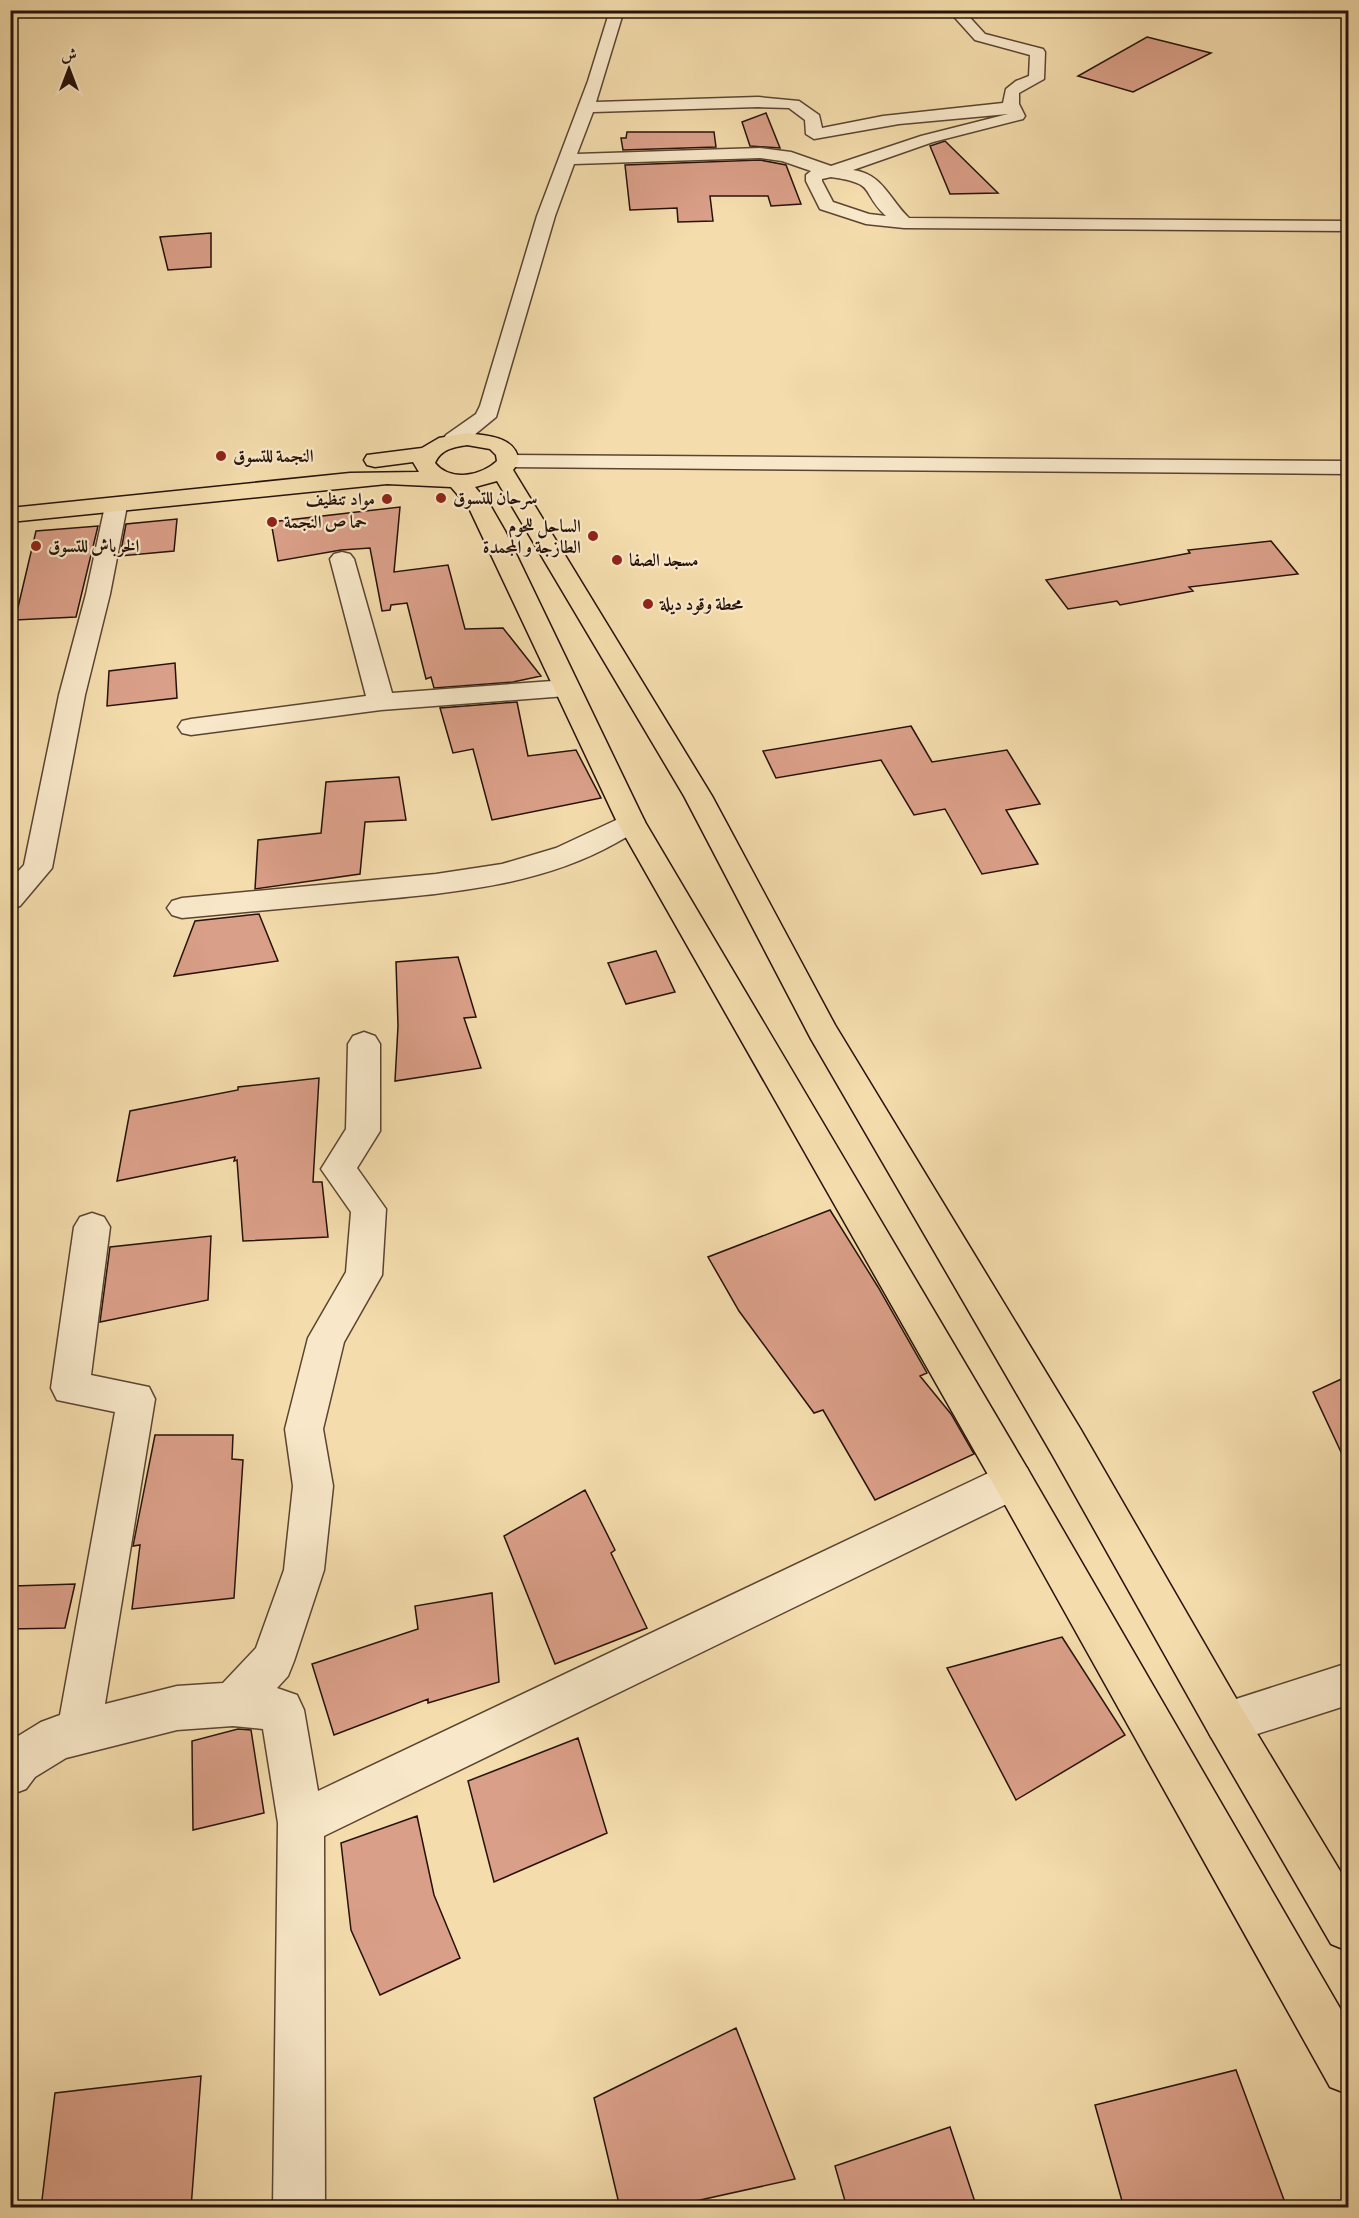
<svg xmlns="http://www.w3.org/2000/svg" width="1359" height="2218" viewBox="0 0 1359 2218" font-family="Alegreya,Amiri,serif">
  <rect width="100%" height="100%" fill="#f4dcac"/>
  <filter id="stains"><feTurbulence type="fractalNoise" baseFrequency=".00333" numOctaves="4"/><feColorMatrix values="0 0 0 0 .2 0 0 0 0 .09 0 0 0 0 .02 0 0 0 .5 -.17"/></filter>
  <radialGradient id="worn" r=".72"><stop offset=".6" stop-color="#630" stop-opacity="0"/><stop offset="1" stop-color="#630" stop-opacity=".3"/></radialGradient>
  <path fill="#da9f88" stroke="#26120a" stroke-width="1.5" d="M1147 37 1211 53 1133 92 1078 76Z
    M766 113 780 148 750 146 742 122Z
    M627 132H714L716 147 623 150 621 138H626Z
    M945 141 998 193 950 194 930 146Z
    M760 160 786 165 801 204 771 206 768 196H710L713 221 678 222 677 208 630 210 625 165Z
    M211 233V267L168 270 160 237Z
    M400 507 394 572 448 565 465 629 503 628 541 676 513 682 434 688 431 677 426 679 407 603 391 605 390 610 382 611 370 548 341 550 278 561 271 522Z
    M177 519 174 551 120 556 126 524Z
    M98 526 76 617 15 620 36 531Z
    M1271 541 1298 574 1189 587 1193 591 1120 605 1117 601 1068 609 1046 580 1190 553 1188 550Z
    M175 663 177 698 107 706 109 671Z
    M517 702 528 756 576 750 601 798 492 820 473 749 453 753 440 708Z
    M911 726 932 762 1007 750 1040 804 1006 810 1038 864 982 874 945 809 914 815 881 760 776 778 763 751Z
    M399 777 406 820 365 822 360 874 255 889 258 840 321 833 326 782Z
    M259 914 278 961 174 976 195 921Z
    M656 951 675 992 626 1004 608 963Z
    M458 957 476 1017 464 1018 481 1068 395 1081 398 1026 396 962Z
    M319 1078 313 1182H322L328 1237 243 1241 237 1160 234 1161 235 1157 117 1181 130 1111 238 1090V1087Z
    M830 1210 878 1287 927 1373 920 1376 951 1414 974 1454 875 1500 823 1410 814 1413 739 1311 708 1257Z
    M211 1236 208 1300 100 1322 110 1247Z
    M1348 1376V1467L1313 1392Z
    M155 1435H233L232 1459 243 1460 234 1598 132 1609 140 1545 133 1546Z
    M585 1490 615 1550 611 1553 647 1628 555 1664 504 1536Z
    M75 1584 65 1628 10 1629V1601L14 1586Z
    M492 1593 499 1682 428 1703V1699L334 1735 312 1664 418 1629 415 1606Z
    M1062 1637 1125 1735 1016 1800 947 1668Z
    M238 1729 251 1730 264 1813 193 1830 192 1741Z
    M578 1738 607 1833 494 1882 468 1781Z
    M417 1816 434 1895 460 1958 380 1995 351 1930 341 1843Z
    M736 2028 795 2179 664 2208H620L594 2098Z
    M1236 2070 1287 2208H1124L1095 2105Z
    M201 2076 191 2208H41L55 2093Z
    M950 2127 977 2208H847L835 2166Z"/>
  <g fill="none" stroke-linecap="round" stroke-linejoin="round">
    <defs>
      <path id="minor" d="M610 10H624L596 102 758 97 799 101 819 115 822 128 883 116 1003 103 1006 89 1016 81 1029 76 1030 55 975 40 948 10H963L985 34 1043 49 1045 52 1044 79 1019 93V104L1025 116 1023 119 933 142 853 170C883 174 889 199 909 218L1348 221V231L904 228 866 224 820 209 806 181V175L811 171 782 161 760 158 574 164 555 216 496 417 462 445H446L443 440 446 435 476 414 480 406 537 216 588 81ZM758 107 789 108 805 120 806 134 814 139 899 124 1008 114 921 136 831 166 791 152 760 148 577 154 593 112ZM831 177C878 184 859 190 886 216L869 214 833 202 822 181V179Z
        M508 455 1348 461V474L500 467 497 462 500 457Z
        M116 499 124 501 127 506 110 594 85 695 52 868 20 906 10 909V880L24 865 59 695 86 594 105 506 108 501Z
        M342 552 350 554 354 559 392 693 566 680 575 682 579 688 575 694 566 696 381 710 191 735 182 733 178 727 182 721 191 719 366 696 330 559 334 554Z
        M631 813 641 815 645 822C639 832 626 837 616 843 540 886 449 893 364 901 303 907 243 912 182 918L172 915 167 908 172 901 182 898 436 874 502 864 556 848Z
        M364 1032 375 1036 380 1044V1131L357 1168 386 1209 382 1275 344 1342 323 1429 333 1486 324 1570 294 1661 288 1676 277 1688 297 1695 304 1710 318 1791 999 1468 1013 1463 1027 1468 1033 1481 1027 1494 324 1836 325 2208H273L278 1823 263 1729 233 1726 177 1730 66 1758 35 1777 26 1789 10 1795V1741L41 1722 60 1715 115 1412 57 1400 51 1388 74 1227 80 1217 92 1213 104 1217 110 1227 91 1375 149 1387 155 1399 105 1704 177 1686 223 1683 256 1648 284 1570 293 1486 285 1429 308 1338 346 1272 351 1212 321 1169 346 1129 348 1044 353 1036Z
        M1348 1663V1705L1226 1744 1211 1737 1204 1722 1211 1707Z"/>
      <path id="major" d="M467 433C488 436 516 436 519 462L513 470 712 796 835 1025 1081 1430 1241 1707 1348 1884V1951L1331 1944 1211 1737 1053 1456 811 1039 684 796 497 481 475 487 490 505 505 531 645 822 1027 1468 1348 2022V2094L1330 2087 999 1494 617 822 469 508 451 487 387 484 10 522V508L350 473 419 472 413 462 375 467 367 465 364 460 367 455 422 448 439 438ZM467 445 490 449 496 455 497 461C481 476 450 482 435 463 441 449 454 447 467 445Z"/>
    </defs>
    <use href="#minor" stroke="#5a4432" stroke-width="3"/>
    <use href="#major" stroke="#26120a" stroke-width="3"/>
    <use href="#minor" fill="#f8e8c9" fill-rule="evenodd"/>
    <use href="#major" fill="#f4dcac" fill-rule="evenodd"/>
  </g>
  <g fill="#8f2418" stroke="#f8e8c9" stroke-width="2">
    <circle cx="221" cy="456" r="6"/>
    <circle cx="441" cy="498" r="6"/>
    <circle cx="387" cy="499" r="6"/>
    <circle cx="272" cy="522" r="6"/>
    <circle cx="593" cy="536" r="6"/>
    <circle cx="36" cy="546" r="6"/>
    <circle cx="617" cy="560" r="6"/>
    <circle cx="648" cy="604" r="6"/>
  </g>
  <g text-anchor="middle" dominant-baseline="central" stroke-width="4.5" stroke-linejoin="round" paint-order="stroke">
    <g font-size="18" font-weight="bold" fill="#26120a" stroke="#f8e8c9" text-anchor="start">
      <text x="233" y="456">النجمة للتسوق</text>
      <text x="453" y="498">سرحان للتسوق</text>
      <text x="375" y="499" text-anchor="end">مواد تنظيف</text>
      <text x="284" y="522">حما ص النجمة</text>
      <text x="581" y="526" text-anchor="end">الساحل للحوم<tspan x="581" dy="21">الطازجة و المجمدة</tspan></text>
      <text x="48" y="546">الخرباش للتسوق</text>
      <text x="629" y="560">مسجد الصفا</text>
      <text x="660" y="604">محطة وقود ديلة</text>
    </g>
  </g>
  <rect width="1359" height="2218" fill="none" stroke="#f4dcac" stroke-width="36"/>
  <rect x="12" y="12" width="1335" height="2194" fill="none" stroke="#26120a" stroke-width="3"/>
  <rect x="18" y="18" width="1323" height="2182" fill="none" stroke="#26120a" stroke-width="1.5"/>
  <g transform="translate(69 69)" stroke="#f8e8c9" stroke-width="4.5" paint-order="stroke">
  <path d="M0-4.5L10 22L0 15L-10 22Z" fill="#26120a"/>
  <text y="-9" font-size="16" font-weight="bold" text-anchor="middle" fill="#26120a">ش</text>
  </g>
  <rect width="100%" height="100%" filter="url(#stains)"/>
  <rect width="100%" height="100%" fill="url(#worn)"/>
</svg>
